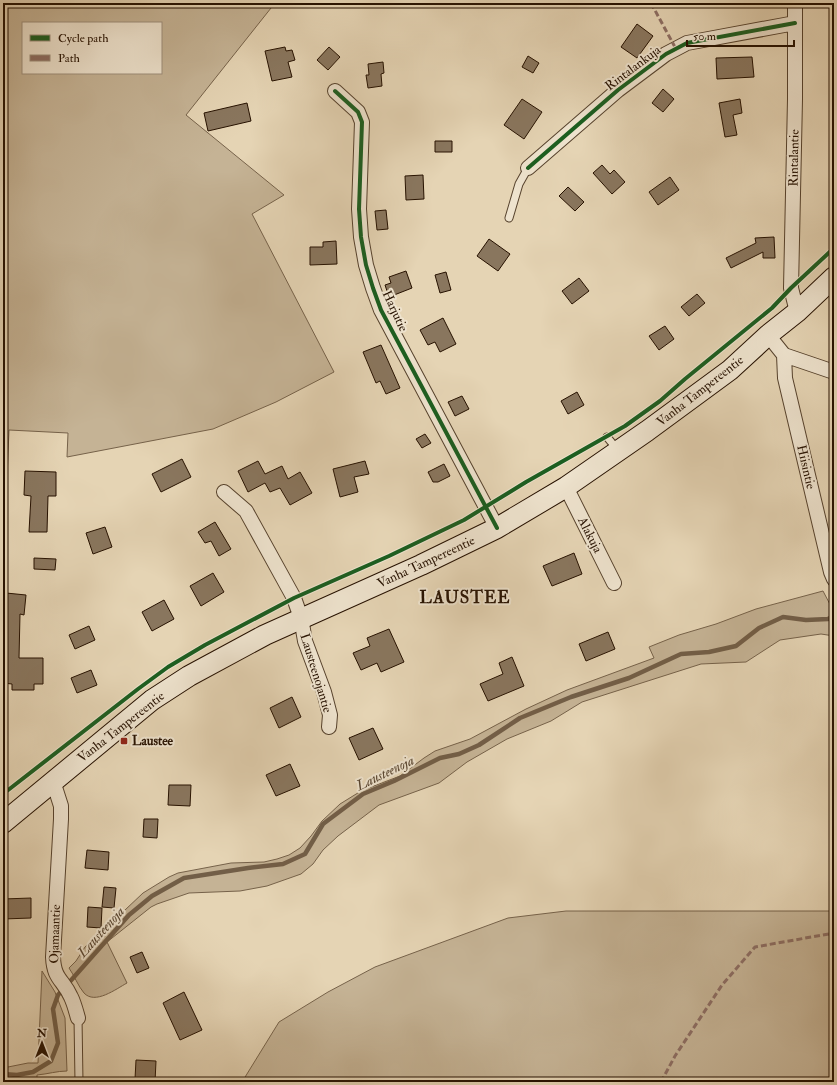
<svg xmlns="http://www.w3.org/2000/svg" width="837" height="1085" viewBox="0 0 837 1085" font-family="'IM FELL Double Pica',serif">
  <rect width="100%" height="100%" fill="#e5d4b4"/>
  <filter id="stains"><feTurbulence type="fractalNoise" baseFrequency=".005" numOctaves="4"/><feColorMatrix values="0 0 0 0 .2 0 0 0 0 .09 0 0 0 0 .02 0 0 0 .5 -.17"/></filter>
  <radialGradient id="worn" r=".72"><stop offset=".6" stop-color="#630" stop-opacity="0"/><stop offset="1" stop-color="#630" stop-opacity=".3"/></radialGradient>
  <path fill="#c5b395" stroke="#76624a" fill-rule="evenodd" d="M3 3H275L186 115 284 195 252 214 334 372 276 402 213 429 67 457 68 433 9 430 5 526H3L4 391 3 390ZM23 23H161V73H23Z
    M823 591 834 612V636L821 634 780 640 746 662 701 664 582 702 551 721 507 739 467 762 439 783 379 805 338 836 323 850 313 864 301 874 267 886 240 891 189 893 157 904 151 907 107 942 127 983C116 989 95 1005 84 993 78 986 74 975 69 968L76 961 85 947 112 919 125 910 143 893 169 877 178 873 231 863 264 862 277 859 289 855 300 848 311 836 322 821 340 804 361 791 400 776 424 758 435 751 470 739 526 709 567 690 654 658 649 647 679 635 716 624 756 609Z
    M566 911H834V1082H242L279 1022 328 992 375 967 508 918Z
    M42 971 55 992 65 1018 67 1071C57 1071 48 1074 37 1075V1082H3V1068L28 1063H38Z"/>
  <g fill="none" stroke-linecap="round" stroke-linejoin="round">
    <path stroke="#725e47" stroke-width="4.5" d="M3 1074 17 1075 33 1072 51 1061 58 1043 53 1009 58 995 129 915 152 896 184 878 248 868 283 864 305 854 323 824 363 794 394 781 440 758 459 754 479 745 520 718 571 697 629 678 681 654 709 652 736 646 759 628 783 617 806 620 828 619 834 616"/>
  </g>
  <path fill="#89765e" stroke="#261100" d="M637 24 653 36 637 58 621 47Z
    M285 47 286 51 292 50 295 60 288 62 292 77 272 81 265 51Z
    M329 47 340 57 328 70 317 60Z
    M528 56 539 63 533 73 522 67Z
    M752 57 754 77 717 79 716 58Z
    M383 62 384 73 381 74 382 86 368 88 366 75H369L368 64Z
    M663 89 674 99 663 112 652 103Z
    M522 99 542 112 524 139 504 125Z
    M740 99 742 113 733 115 737 135 725 137 719 103Z
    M247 103 251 121 208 131 204 113Z
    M435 141H452V152H435Z
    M602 165 610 174 614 170 625 182 612 194 593 173Z
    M423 175 424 199 406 200 405 176Z
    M670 177 679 190 658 205 649 192Z
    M568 187 584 202 575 211 559 196Z
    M386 210 388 229 377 230 375 211Z
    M774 237 775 258H763V252L731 268 726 258 756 243 755 238Z
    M489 239 510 254 498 271 477 256Z
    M336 241 337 264 310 265V247H323V242Z
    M406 271 412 288 389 297 385 285 391 283 389 277Z
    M446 272 451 290 440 293 435 275Z
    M579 278 589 291 572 304 562 291Z
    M697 294 705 303 689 316 681 307Z
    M443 318 456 344 440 352 435 342 428 345 420 330Z
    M665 326 674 339 659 350 649 336Z
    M381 345 400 388 386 394 380 381 376 383 363 352Z
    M577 392 584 405 568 414 561 401Z
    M462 396 469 409 455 416 448 402Z
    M425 434 431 443 422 448 416 439Z
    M182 459 191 477 161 492 152 474Z
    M258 461 265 474 282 466 288 479 300 472 312 493 290 505 280 488 270 492 265 483 248 492 238 471Z
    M365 461 369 474 354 477 358 492 340 497 333 469Z
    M444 464 450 476 438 482H433L428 472Z
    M25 471 56 472V496H48L47 532H29L31 496 24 495Z
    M215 522 231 549 219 556 211 541 205 543 198 532Z
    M105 527 112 547 93 554 86 533Z
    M574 553 582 574 552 586 543 566Z
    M34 558 56 559 55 570 34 569Z
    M213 573 224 592 201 606 190 586Z
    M6 593 26 595 24 615 20 614 19 658H43V684H34V690H12V684L3 683V622Z
    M164 600 174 619 152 631 142 612Z
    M89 626 95 640 75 649 69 635Z
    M389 629 404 662 381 672 377 663 361 670 353 653 370 646 367 638Z
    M608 632 615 649 586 661 579 644Z
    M512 657 524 686 488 701 480 684 503 674 499 663Z
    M91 670 97 685 77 693 71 678Z
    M292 697 301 717 279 728 270 708Z
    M373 728 383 749 359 760 349 738Z
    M290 764 300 786 276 796 266 775Z
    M169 785H191L190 806 168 805Z
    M144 819H158L157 838 143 837Z
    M87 850 109 852 108 870 85 868Z
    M104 887 116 888 114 908 102 907Z
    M31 898V918L3 919V899Z
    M88 907 102 908 101 928 87 927Z
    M142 952 149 968 137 973 130 957Z
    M184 992 202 1030 180 1040 163 1003Z
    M136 1060 156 1061 155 1082H144V1079H135Z"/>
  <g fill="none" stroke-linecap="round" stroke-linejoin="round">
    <defs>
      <path id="lane" d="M509 218 519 184 528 168
        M607 437 617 449
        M78 1018 79 1082"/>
      <path id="street" d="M795 3V99L791 288 797 312
        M335 91 358 112 362 122 359 209 361 237 366 265 373 288 381 310 497 528
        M528 168 618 90 666 54 687 43 795 23
        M768 335 784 355 834 372
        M784 355 785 378 831 572 834 579
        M566 487 614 583
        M224 492 246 511 294 598 301 618 305 641 324 692 330 715 329 727
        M53 781 61 806V819L53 957C54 980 63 979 71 997 74 1003 76 1011 78 1018"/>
      <path id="secondary" d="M3 823 152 700 189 676 265 635 421 565 497 528 566 487 647 431 730 370 768 335 797 312 834 277"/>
    </defs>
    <use href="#lane" stroke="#56422d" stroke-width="9"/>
    <use href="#street" stroke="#56422d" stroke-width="16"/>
    <use href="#secondary" stroke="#261100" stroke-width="22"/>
    <use href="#lane" stroke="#eee3ce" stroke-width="7"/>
    <use href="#street" stroke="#eee3ce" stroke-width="14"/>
    <use href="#secondary" stroke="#eee3ce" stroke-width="20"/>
    <path stroke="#8d6e63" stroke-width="3" stroke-dasharray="6 3" stroke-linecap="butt" d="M651 3 676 49
      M661 1082 675 1056 722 985 755 947 834 933"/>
    <defs>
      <path id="cycleway" d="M335 91 358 112 362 122 359 209 361 237 366 265 373 288 381 310 497 528
        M528 168 618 90 666 54 687 43 795 23
        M3 794 138 689 168 667 205 645 294 598 389 556 464 520 526 482 625 426 660 401 685 379 772 308 791 288 834 248"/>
    </defs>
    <use href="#cycleway" stroke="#eee3ce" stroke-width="6"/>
    <use href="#cycleway" stroke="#1b5e20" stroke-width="4"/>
  </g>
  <rect fill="#8f2418" stroke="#eee3ce" stroke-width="1.5" x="120" y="737" width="8" height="8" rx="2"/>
  <g text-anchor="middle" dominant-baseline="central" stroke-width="4" stroke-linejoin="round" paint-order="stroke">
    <g font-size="13" fill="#261100" stroke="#eee3ce">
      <text transform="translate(633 68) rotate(-37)">Rintalankuja</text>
      <text transform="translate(794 158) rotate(-89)">Rintalantie</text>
      <text transform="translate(395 311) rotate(65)">Harjutie</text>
      <text transform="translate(700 391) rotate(-38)">Vanha Tampereentie</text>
      <text transform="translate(806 467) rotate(77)">Hiisintie</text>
      <text transform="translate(590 535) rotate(63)">Alakuja</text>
      <text transform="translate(426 562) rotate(-25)">Vanha Tampereentie</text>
      <text transform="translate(316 673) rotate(73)">Lausteenojantie</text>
      <text transform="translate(121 727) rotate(-38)">Vanha Tampereentie</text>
      <text transform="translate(55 934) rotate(-88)">Ojamaantie</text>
    </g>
    <g font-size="13" font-weight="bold" fill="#261100" stroke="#eee3ce" text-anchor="start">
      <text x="132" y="741">Laustee</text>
    </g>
    <g font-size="14" font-style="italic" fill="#584530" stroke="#eee3ce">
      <text transform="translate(385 773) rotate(-26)">Lausteenoja</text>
      <text transform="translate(101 932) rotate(-48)">Lausteenoja</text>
    </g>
    <g font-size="17" font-weight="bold" letter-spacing="1" fill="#261100" stroke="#eee3ce">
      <text x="465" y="597">LAUSTEE</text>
    </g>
  </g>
  <rect width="837" height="1085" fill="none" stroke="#e5d4b4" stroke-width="16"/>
  <rect x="4" y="4" width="829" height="1077" fill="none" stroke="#261100" stroke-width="2"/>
  <rect x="8" y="8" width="821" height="1069" fill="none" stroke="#261100"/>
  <rect x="22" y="22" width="140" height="52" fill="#eee3ce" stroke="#9e8f7c"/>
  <rect x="30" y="35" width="20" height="6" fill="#1b5e20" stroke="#9e8f7c"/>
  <text x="58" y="42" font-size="12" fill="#261100">Cycle path</text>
  <rect x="30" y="55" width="20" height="6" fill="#8d6e63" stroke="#9e8f7c"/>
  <text x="58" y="62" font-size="12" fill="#261100">Path</text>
  <g transform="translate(42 1043)" stroke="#eee3ce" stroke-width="3" paint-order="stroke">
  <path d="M0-3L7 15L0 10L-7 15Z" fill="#261100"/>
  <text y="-6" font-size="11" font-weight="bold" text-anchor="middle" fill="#261100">N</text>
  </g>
  <path d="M687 40v6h107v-6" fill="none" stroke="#261100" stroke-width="2"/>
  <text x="693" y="40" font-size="12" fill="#261100" stroke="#eee3ce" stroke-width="3" paint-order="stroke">50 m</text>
  <rect width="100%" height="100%" filter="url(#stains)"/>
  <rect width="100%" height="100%" fill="url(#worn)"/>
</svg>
